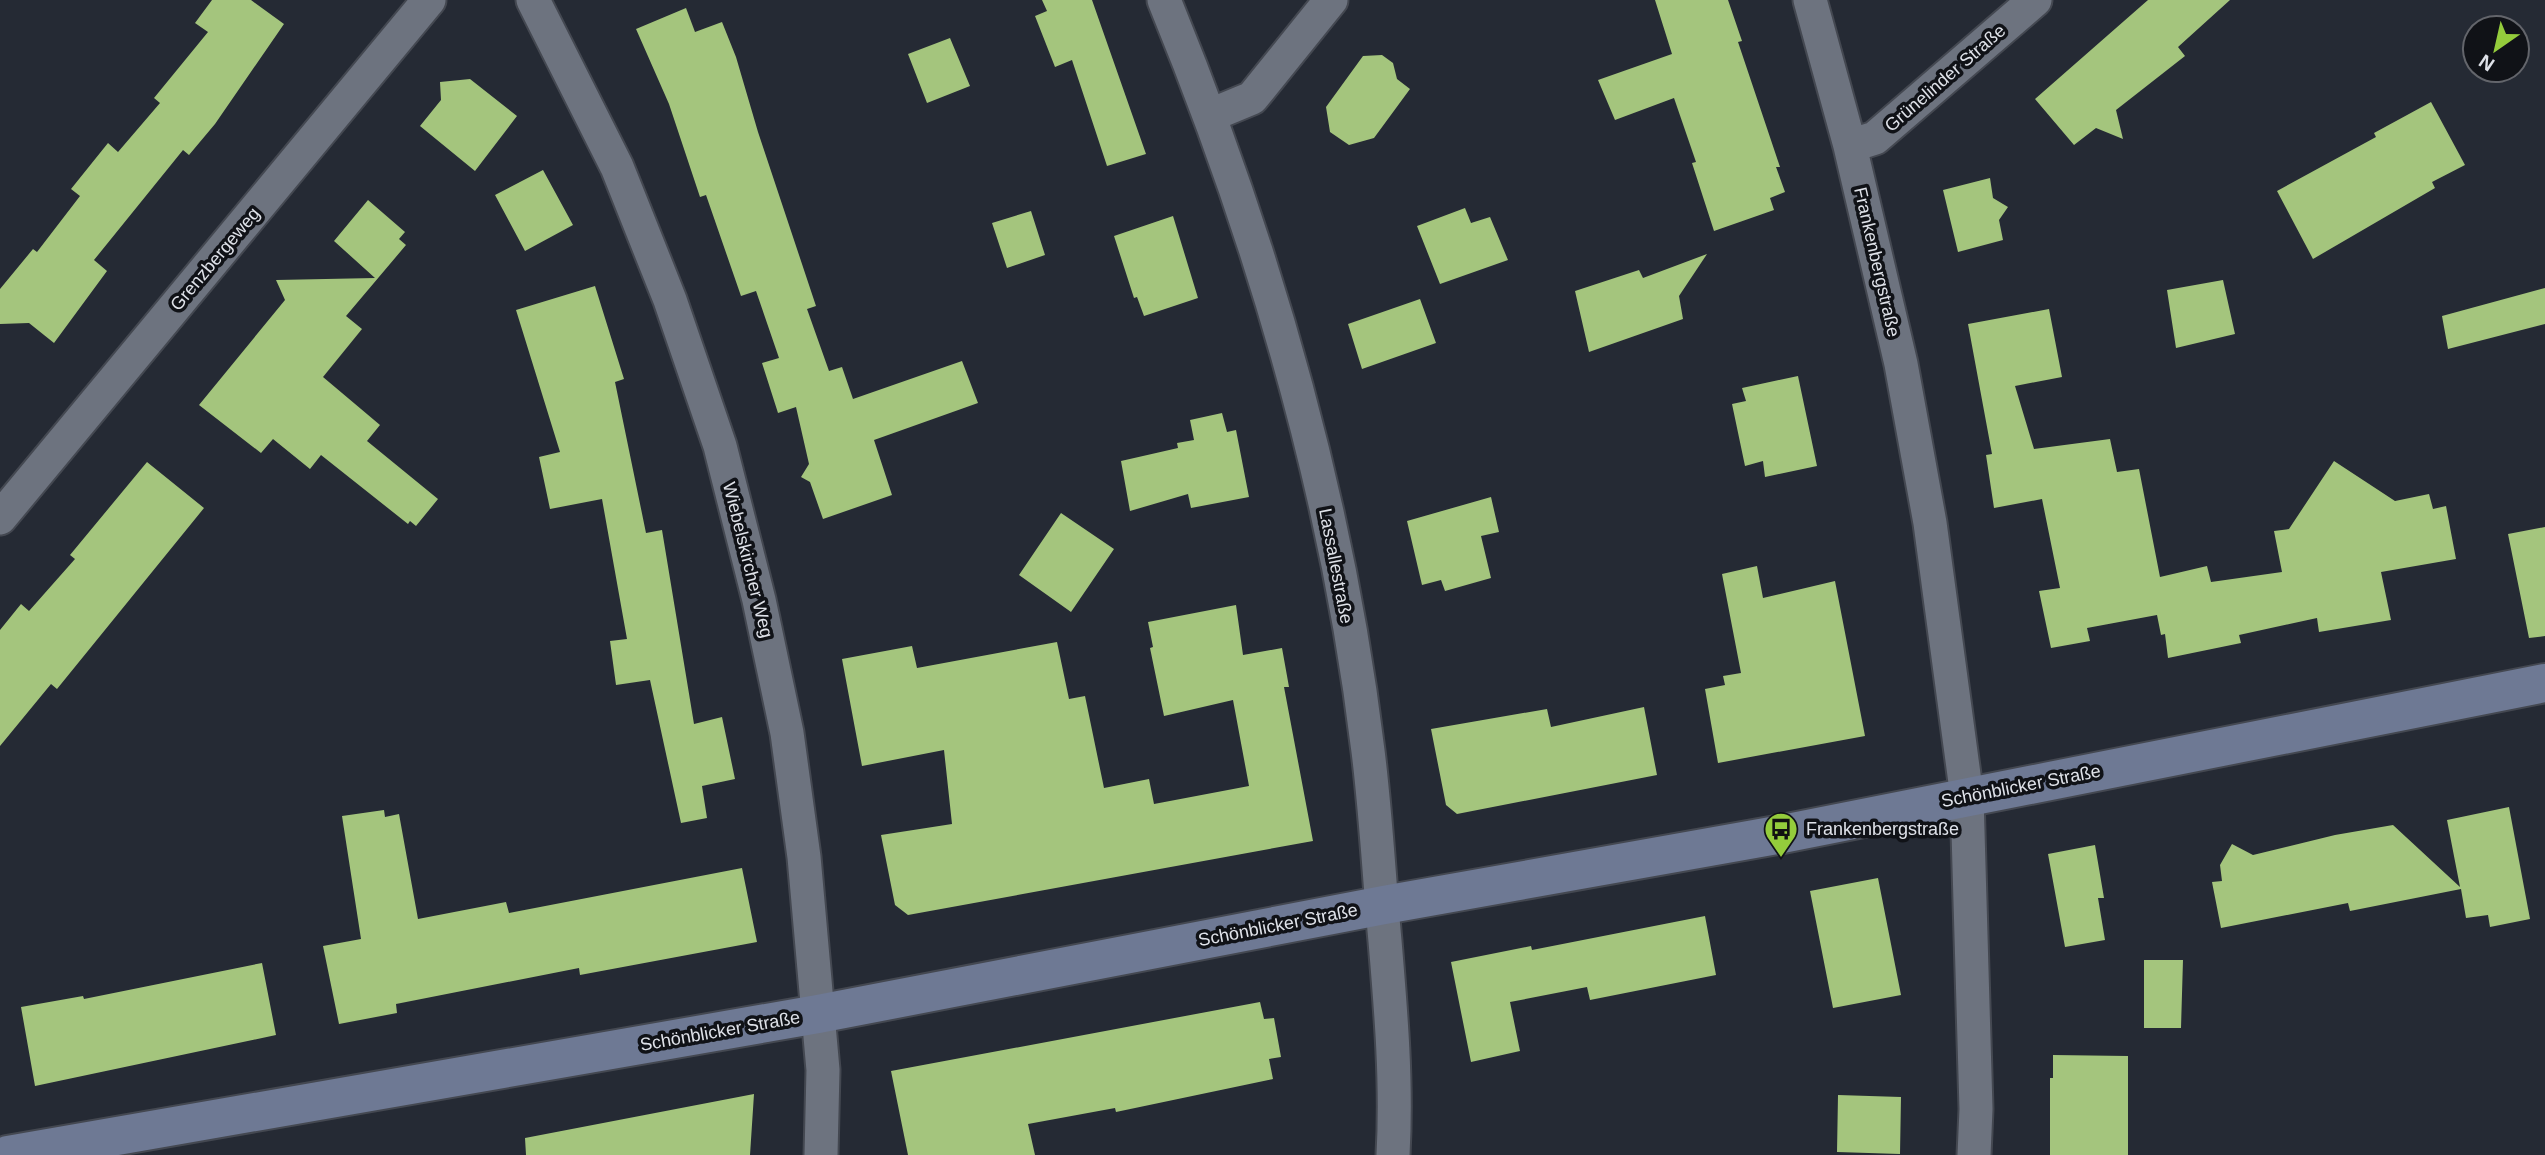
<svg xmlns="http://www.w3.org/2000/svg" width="2545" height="1155" viewBox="0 0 2545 1155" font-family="Arial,sans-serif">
  <rect width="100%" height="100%" fill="#252a34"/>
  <path fill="#a4c57d" d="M212 0H251L284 24 215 124 189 155 183 150 94 260 107 271 54 343 29 323 0 324V289L33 249 37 252 80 196 71 189 108 143 118 152 160 103 154 98 208 32 195 23Z
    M1042 0H1092L1146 154 1107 166 1072 60 1055 67 1035 16 1047 11Z
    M1655 0H1728L1742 41 1738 42 1780 167H1776L1785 192 1770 198 1774 210 1714 231 1692 163 1696 162 1674 98 1615 120 1598 80 1672 54Z
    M2148 0H2230L2178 47 2185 56 2116 110 2123 139 2096 128 2074 145 2035 99Z
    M686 8 695 32 722 22 736 57 758 132 816 306 807 309 829 371 842 367 853 399 962 361 978 403 874 440 892 495 823 519 810 482 801 477 809 464 796 407 778 413 762 363 779 358 756 291 741 296 706 195 700 197 669 104 636 29Z
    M950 38 970 86 927 103 908 54Z
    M1382 55 1393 63 1397 79 1410 89 1374 138 1349 145 1330 132 1326 107 1363 56Z
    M470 79 517 116 475 171 420 126 441 100 440 82Z
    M2431 102 2465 165 2432 182 2435 188 2313 259 2277 191 2376 137 2374 133Z
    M543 170 573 225 525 251 495 195Z
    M1990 178 1993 198 2008 207 1999 220 2003 240 1958 252 1943 190Z
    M368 200 405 232 399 239 406 245 346 316 362 329 323 377 380 425 367 441 438 499 416 526 410 521 408 524 321 455 310 469 273 439 261 453 199 405 285 300 276 280 375 278 334 241Z
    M1465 208 1471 223 1490 217 1508 260 1440 284 1417 226Z
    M1031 211 1045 255 1007 268 992 223Z
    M1173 216 1198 298 1144 316 1137 297 1134 298 1114 236Z
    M1707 254 1679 296 1683 319 1589 352 1575 291 1639 270 1643 278Z
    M2223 280 2235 334 2176 348 2167 290Z
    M595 286 624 379 615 382 646 533 662 530 694 724 722 717 735 779 702 786 707 818 681 823 650 680 616 685 610 641 627 639 602 499 550 509 539 457 560 452 516 310Z
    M2545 288V324L2448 349 2442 316Z
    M1420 299 1436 343 1362 369 1348 324Z
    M2049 309 2062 377 2015 386 2034 449 2110 439 2117 472 2139 469 2160 577 2207 566 2211 582 2282 572 2274 531 2289 529 2334 461 2395 501 2429 494 2433 509 2446 506 2456 559 2381 572 2391 620 2319 632 2317 618 2239 635 2241 643 2168 658 2165 634 2161 635 2157 615 2087 628 2090 641 2051 648 2039 591 2060 588 2042 499 1994 508 1986 455 1992 454 1968 324Z
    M1798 376 1817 466 1765 477 1763 461 1745 466 1732 404 1746 401 1742 388Z
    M1222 413 1227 432 1236 430 1249 497 1191 508 1188 494 1130 511 1121 461 1178 448 1177 443 1194 440 1190 420Z
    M147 462 204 508 57 689 51 684 0 746V630L21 604 29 611 75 559 70 555Z
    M1491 497 1499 532 1481 536 1491 578 1445 591 1441 580 1422 585 1407 521Z
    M1061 513 1114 549 1071 612 1019 575Z
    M2545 527V636L2529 638 2508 534Z
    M1757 566 1763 598 1835 581 1865 736 1718 763 1705 689 1725 685 1723 676 1741 673 1722 574Z
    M1236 605 1243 655 1282 648 1289 687H1284L1313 841 908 915 895 905 881 835 952 824 944 750 862 766 842 659 912 646 917 668 1057 642 1069 699 1085 696 1104 788 1149 779 1154 804 1249 786 1233 700 1164 716 1150 648 1153 647 1148 622Z
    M1644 707 1657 775 1457 814 1446 805 1431 729 1547 709 1551 727Z
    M2509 807 2530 919 2490 927 2488 915 2466 918 2461 889 2350 911 2348 903 2221 928 2212 882 2222 881 2220 865 2232 844 2253 855 2335 835 2393 825 2460 887 2447 820Z
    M384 810 385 817 399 814 418 919 506 902 509 913 742 868 757 942 580 975 579 968 396 1004 397 1013 339 1024 323 946 361 939 342 816Z
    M2095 845 2104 898H2098L2105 940 2065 947 2048 854Z
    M1878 878 1901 995 1833 1008 1810 891Z
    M1705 916 1716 975 1590 1000 1587 987 1510 1002 1520 1051 1471 1062 1451 962 1531 946 1532 950Z
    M2144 960H2183L2181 1028H2144Z
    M262 963 276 1035 35 1086 21 1007 83 996 84 999Z
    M1260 1002 1264 1019 1274 1018 1281 1057 1269 1059 1273 1079 1116 1112 1115 1108 1028 1124 1035 1155H908L891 1071Z
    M2053 1055 2128 1056V1155H2050V1078H2053Z
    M754 1094 750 1155H526L525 1138Z
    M1838 1095 1901 1097 1900 1154 1837 1152Z"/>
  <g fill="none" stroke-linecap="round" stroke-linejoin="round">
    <defs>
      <path id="street" d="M533 0 617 167 670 300 720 446 759 600 787 733 804 857 823 1070 821 1155
        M1164 0C1262 239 1337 494 1368 751 1376 814 1379 878 1385 941 1391 1012 1397 1083 1393 1155
        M1810 0 1850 146 1901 364 1930 523 1967 797 1976 1109 1974 1155
        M1211 115 1252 98 1331 0
        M1850 146 1875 138 2035 0
        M0 518 429 0"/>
      <path id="secondary" d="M8 1155 818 1014 1384 905 1777 835 2545 683"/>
    </defs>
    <use href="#street" stroke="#444851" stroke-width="37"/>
    <use href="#secondary" stroke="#444851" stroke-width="42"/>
    <use href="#street" stroke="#6d737f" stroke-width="33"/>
    <use href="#secondary" stroke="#6e7994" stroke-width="38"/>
  </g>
  <defs>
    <symbol id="bus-pin" viewBox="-11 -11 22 30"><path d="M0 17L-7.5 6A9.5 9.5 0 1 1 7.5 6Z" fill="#94cc3c" stroke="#101217"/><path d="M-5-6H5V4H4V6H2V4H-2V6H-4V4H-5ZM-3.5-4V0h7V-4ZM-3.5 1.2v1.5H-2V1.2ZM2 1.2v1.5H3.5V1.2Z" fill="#111"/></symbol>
  </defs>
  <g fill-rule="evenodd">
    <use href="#bus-pin" x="1762" y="810" width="38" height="52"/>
  </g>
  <g text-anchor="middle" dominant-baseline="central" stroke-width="7" stroke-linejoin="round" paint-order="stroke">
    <g font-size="18" fill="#dfe2e9" stroke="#101217">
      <text transform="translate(1945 78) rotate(-41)">Grünelinder Straße</text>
      <text transform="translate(215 259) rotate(-50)">Grenzbergeweg</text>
      <text transform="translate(1877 262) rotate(77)">Frankenbergstraße</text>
      <text transform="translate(748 560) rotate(76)">Wiebelskircher Weg</text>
      <text transform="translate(1336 566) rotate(79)">Lassallestraße</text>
      <text transform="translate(2021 786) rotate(-11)">Schönblicker Straße</text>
      <text transform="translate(1278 925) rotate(-11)">Schönblicker Straße</text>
      <text transform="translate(720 1031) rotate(-10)">Schönblicker Straße</text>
    </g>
    <g font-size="18" fill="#dfe2e9" stroke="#101217" text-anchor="start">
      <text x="1806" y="829">Frankenbergstraße</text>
    </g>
  </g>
  <g transform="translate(2496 49) rotate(214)"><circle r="33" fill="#101217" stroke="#63656b" stroke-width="2"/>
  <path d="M0-5L12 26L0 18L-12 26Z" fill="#94cc3c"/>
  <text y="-10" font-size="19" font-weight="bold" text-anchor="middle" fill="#dfe2e9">N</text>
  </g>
</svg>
